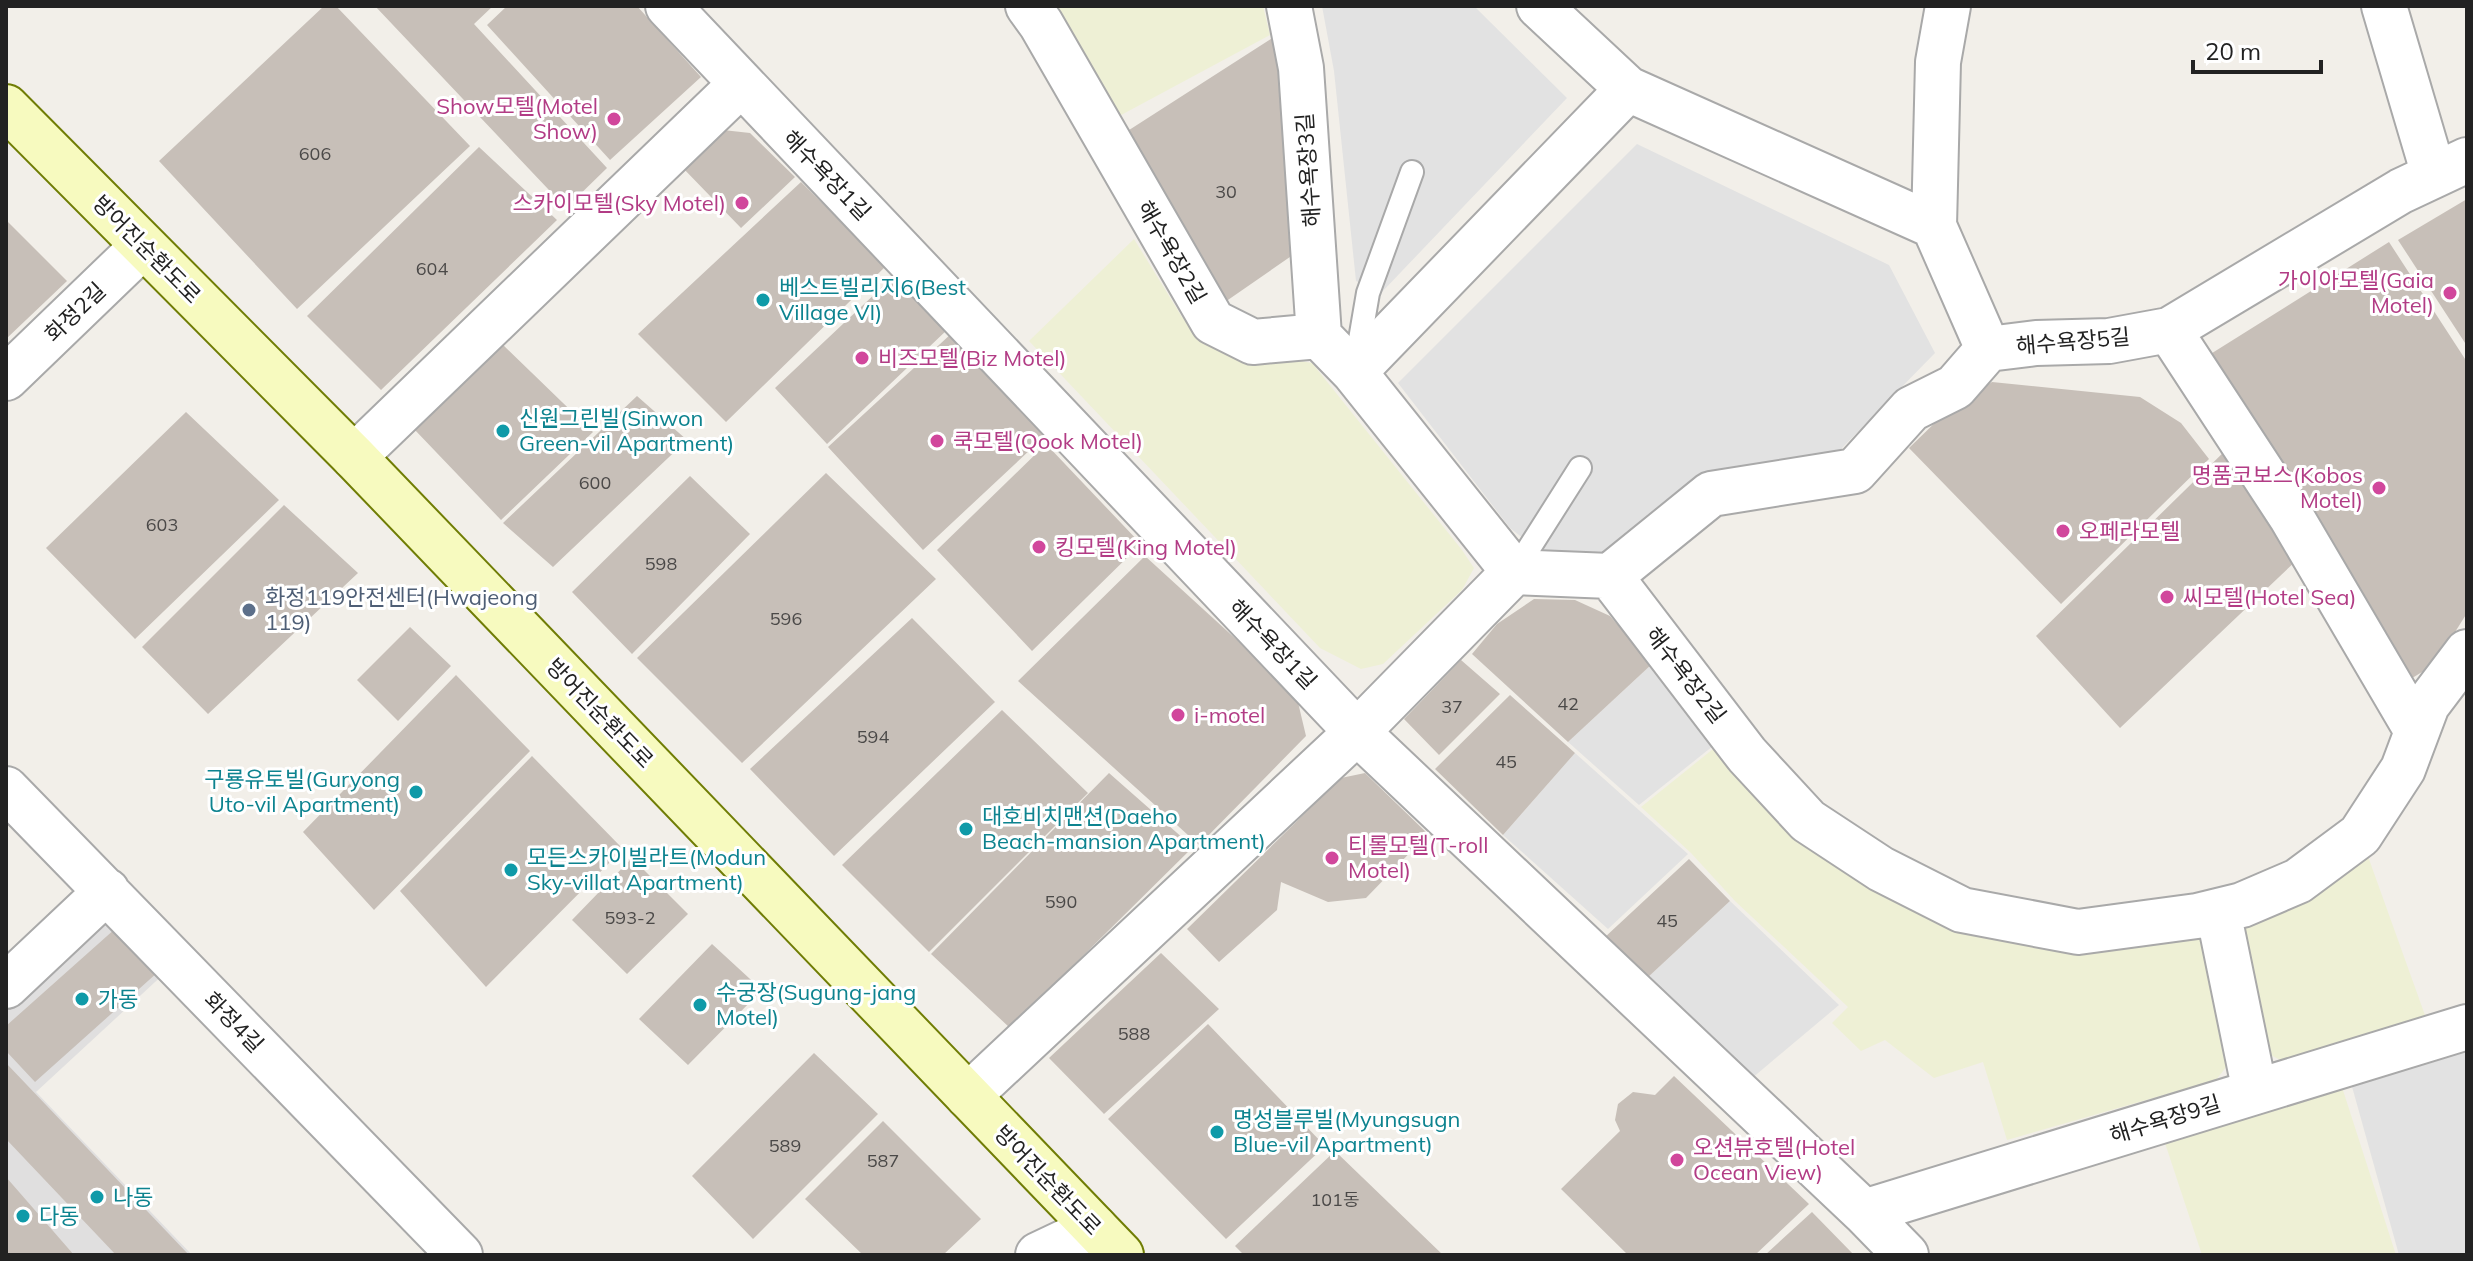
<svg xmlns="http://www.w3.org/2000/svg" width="2473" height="1261" viewBox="0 0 2473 1261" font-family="Mulish,'Noto Sans KR',sans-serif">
  <rect width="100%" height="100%" fill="#f2efe9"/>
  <path fill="#e0dfdf" d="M112 913 168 970 36 1092 192 1255H6V1010Z"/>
  <path fill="#eef0d5" d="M1041 6H1263L1270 35 1110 121Z
    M1134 239 1182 317 1224 348 1312 363 1462 550 1474 568 1462 590 1383 664 1361 669 1320 648 1029 341Z
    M1718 745 1848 867 2194 934 2204 942 2230 1062 2216 1080 2007 1140 1983 1062 1934 1078 1885 1040 1861 1051 1832 1023 1848 1007 1735 901 1691 853 1641 807Z
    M2365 848 2426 1018 2284 1062 2265 1052 2241 939 2247 926Z
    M2341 1084 2396 1255H2202L2164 1140Z"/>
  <path fill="#e2e2e2" d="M1322 6H1474L1567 98 1381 293 1356 281 1334 71Z
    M1637 144 1889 265 1935 353 1840 450 1705 477 1600 556 1541 552 1510 528 1398 383Z
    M1652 664 1718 742 1639 805 1568 742Z
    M1575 753 1688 854 1608 929 1503 835Z
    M1730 901 1839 1005 1751 1079 1646 979Z
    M2467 1049V1255H2399L2351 1083Z"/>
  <path fill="#c7bfb8" d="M324 6H336L470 146 297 309 159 161Z
    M375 6H493L474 24 607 168 566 208Z
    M507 6H637L701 77 610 160 487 25Z
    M1274 37 1300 250 1225 302 1126 132Z
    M723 130 750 133 795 177 741 228 681 166Z
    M479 147 557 220 381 390 307 316Z
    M801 182 886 266 726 422 638 334Z
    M2467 199V346L2398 240Z
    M6 220 67 281 6 339Z
    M2389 242 2467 362V613L2435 664 2409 680 2209 355Z
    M896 274 948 329 827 444 775 388Z
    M952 333 1046 435 923 550 828 447Z
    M500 342 593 432 501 520 414 429Z
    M1992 382 2140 397 2181 423 2209 459 2061 604 1909 448 1946 412Z
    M637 396 687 440 553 567 503 523Z
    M186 412 279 500 135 639 46 548Z
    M1046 444 1141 544 1032 651 937 550Z
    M2230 446 2299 558 2120 728 2036 636Z
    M826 473 936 579 742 763 637 658Z
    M690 476 750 534 632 654 572 592Z
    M284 505 358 573 208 714 142 647Z
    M1145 556 1296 694 1306 736 1199 845 1018 681Z
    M1534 599 1575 600 1610 616 1652 664 1568 742 1472 654 1497 624Z
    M912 618 995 702 834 856 750 769Z
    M410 627 451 666 398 721 357 680Z
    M1461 660 1500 694 1439 755 1404 719Z
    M456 675 530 751 374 910 303 832Z
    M1510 695 1575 753 1503 835 1435 769Z
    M1002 710 1088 793 929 952 842 865Z
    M532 756 623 849 486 987 400 891Z
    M1109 773 1193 847 1010 1028 931 954Z
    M1365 773 1428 834 1366 898 1328 902 1281 882 1277 910 1219 962 1187 929 1341 778Z
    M632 858 688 914 627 974 572 920Z
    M1689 859 1730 901 1646 979 1604 938Z
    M116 928 158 972 35 1082 6 1051V1026Z
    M712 944 762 990 688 1065 639 1019Z
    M1161 953 1219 1009 1104 1114 1049 1058Z
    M1208 1024 1325 1146 1226 1239 1108 1119Z
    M814 1053 878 1114 753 1239 692 1176Z
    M6 1063 189 1255H116L6 1139Z
    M1674 1076 1809 1204 1755 1255H1628L1561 1189 1620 1131 1615 1120 1618 1104 1633 1092 1655 1095Z
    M883 1121 981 1219 943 1255H863L805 1199Z
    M1335 1151 1443 1255H1244L1235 1246Z
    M6 1177 74 1255H6Z
    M1812 1212 1854 1255H1765Z"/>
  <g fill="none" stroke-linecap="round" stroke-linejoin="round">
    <defs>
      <path id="lane" d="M1356 363 1368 293 1412 172
        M1514 572 1580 468"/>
      <path id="street" d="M668 6 1357 732 1864 1212 1906 1255
        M1028 6 1041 24 1213 322 1253 342 1319 336 1354 372 1514 572 1610 576
        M1289 6 1301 68 1319 336
        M1539 6 1628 89 1934 226
        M1948 6 1938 62 1934 226 1988 349
        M2384 6 2434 175
        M2169 330 2292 518 2417 731
        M1988 349 2036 343 2109 341 2169 330 2401 191 2467 160
        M1354 372 1628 89
        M6 378 143 246
        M354 457 741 84
        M1610 576 1747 755 1808 821 1881 869 1962 910 2078 932 2197 916 2242 905 2298 881 2360 835 2403 769 2427 705 2467 652
        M1610 576 1711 494 1855 471 1911 409 1955 387 1988 349
        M6 789 460 1255
        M2218 911 2255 1092
        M6 986 107 891
        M968 1096 1357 732 1514 572
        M1864 1212 2467 1027
        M1038 1255 1095 1228"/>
      <path id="secondary" d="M6 107 354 457 1121 1255"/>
    </defs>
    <use href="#lane" stroke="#a9a9a9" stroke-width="26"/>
    <use href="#street" stroke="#a9a9a9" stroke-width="48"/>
    <use href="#secondary" stroke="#707d05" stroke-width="48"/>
    <use href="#lane" stroke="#fff" stroke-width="22"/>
    <use href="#street" stroke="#fff" stroke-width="44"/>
    <use href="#secondary" stroke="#f7fabf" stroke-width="44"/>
  </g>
  <g fill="#d1479c" stroke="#fff" stroke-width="3">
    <circle cx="614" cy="119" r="8"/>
    <circle cx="742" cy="203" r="8"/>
    <circle cx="2450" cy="293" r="8"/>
    <circle cx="862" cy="358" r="8"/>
    <circle cx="937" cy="441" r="8"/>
    <circle cx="2379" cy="488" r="8"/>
    <circle cx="2063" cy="531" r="8"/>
    <circle cx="1039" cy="547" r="8"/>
    <circle cx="2167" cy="597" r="8"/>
    <circle cx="1178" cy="715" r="8"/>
    <circle cx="1332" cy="858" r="8"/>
    <circle cx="1677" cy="1160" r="8"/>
  </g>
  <g fill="#0f9aa8" stroke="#fff" stroke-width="3">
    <circle cx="763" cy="300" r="8"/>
    <circle cx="503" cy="431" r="8"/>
    <circle cx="416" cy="792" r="8"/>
    <circle cx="966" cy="829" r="8"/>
    <circle cx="511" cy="870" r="8"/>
    <circle cx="82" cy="999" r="8"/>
    <circle cx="700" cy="1005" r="8"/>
    <circle cx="1217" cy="1132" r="8"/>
    <circle cx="97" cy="1197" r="8"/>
    <circle cx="23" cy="1216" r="8"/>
  </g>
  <circle fill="#5c6f8a" stroke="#fff" stroke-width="3" cx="249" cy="610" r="8"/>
  <g text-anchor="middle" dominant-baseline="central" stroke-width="6" stroke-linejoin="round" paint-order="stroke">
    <g font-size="18" fill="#4b4948">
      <text x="315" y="153">606</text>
      <text x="1226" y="191">30</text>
      <text x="432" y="268">604</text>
      <text x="595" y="482">600</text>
      <text x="162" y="524">603</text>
      <text x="661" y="563">598</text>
      <text x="786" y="618">596</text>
      <text x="1568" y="703">42</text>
      <text x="1452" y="706">37</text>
      <text x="873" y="736">594</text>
      <text x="1506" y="761">45</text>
      <text x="1061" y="901">590</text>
      <text x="630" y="917">593-2</text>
      <text x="1667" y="920">45</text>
      <text x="1134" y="1033">588</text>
      <text x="785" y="1145">589</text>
      <text x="883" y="1160">587</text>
      <text x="1335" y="1199">101동</text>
    </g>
    <g font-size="22" fill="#b23c85" stroke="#fff" text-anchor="start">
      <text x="598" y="106" text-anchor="end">Show모텔(Motel<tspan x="598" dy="25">Show)</tspan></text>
      <text x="726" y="203" text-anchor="end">스카이모텔(Sky Motel)</text>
      <text x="2434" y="280" text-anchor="end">가이아모텔(Gaia<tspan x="2434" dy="25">Motel)</tspan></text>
      <text x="878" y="358">비즈모텔(Biz Motel)</text>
      <text x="953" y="441">쿡모텔(Qook Motel)</text>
      <text x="2363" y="475" text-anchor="end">명품코보스(Kobos<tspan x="2363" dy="25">Motel)</tspan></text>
      <text x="2079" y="531">오페라모텔</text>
      <text x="1055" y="547">킹모텔(King Motel)</text>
      <text x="2183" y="597">씨모텔(Hotel Sea)</text>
      <text x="1194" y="715">i-motel</text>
      <text x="1348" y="845">티롤모텔(T-roll<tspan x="1348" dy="25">Motel)</tspan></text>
      <text x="1693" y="1147">오션뷰호텔(Hotel<tspan x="1693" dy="25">Ocean View)</tspan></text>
    </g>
    <g font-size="22" fill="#222" stroke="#fff">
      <text transform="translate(1308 170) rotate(-94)">해수욕장3길</text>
      <text transform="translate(827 175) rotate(46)">해수욕장1길</text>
      <text transform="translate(147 249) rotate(45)">방어진순환도로</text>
      <text transform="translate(1172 252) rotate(60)">해수욕장2길</text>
      <text transform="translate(75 312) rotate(-44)">화정2길</text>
      <text transform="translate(2073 341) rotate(-5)">해수욕장5길</text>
      <text transform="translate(1273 644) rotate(46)">해수욕장1길</text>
      <text transform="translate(1686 675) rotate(52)">해수욕장2길</text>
      <text transform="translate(600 713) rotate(46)">방어진순환도로</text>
      <text transform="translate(234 1022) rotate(46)">화정4길</text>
      <text transform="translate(2165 1119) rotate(-17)">해수욕장9길</text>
      <text transform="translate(1048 1180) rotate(46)">방어진순환도로</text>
    </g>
    <g font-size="22" fill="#0d838f" stroke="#fff" text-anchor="start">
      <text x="779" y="287">베스트빌리지6(Best<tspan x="779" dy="25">Village VI)</tspan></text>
      <text x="519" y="418">신원그린빌(Sinwon<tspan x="519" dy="25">Green-vil Apartment)</tspan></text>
      <text x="400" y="779" text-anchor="end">구룡유토빌(Guryong<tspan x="400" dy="25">Uto-vil Apartment)</tspan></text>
      <text x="982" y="816">대호비치맨션(Daeho<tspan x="982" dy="25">Beach-mansion Apartment)</tspan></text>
      <text x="527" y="857">모든스카이빌라트(Modun<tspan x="527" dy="25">Sky-villat Apartment)</tspan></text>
      <text x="716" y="992">수궁장(Sugung-jang<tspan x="716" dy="25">Motel)</tspan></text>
      <text x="98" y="999">가동</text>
      <text x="1233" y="1119">명성블루빌(Myungsugn<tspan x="1233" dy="25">Blue-vil Apartment)</tspan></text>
      <text x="113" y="1197">나동</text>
      <text x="39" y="1216">다동</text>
    </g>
    <g font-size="22" fill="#4e5e75" stroke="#fff" text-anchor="start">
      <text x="265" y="597">화정119안전센터(Hwajeong<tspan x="265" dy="25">119)</tspan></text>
    </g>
  </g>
  <rect width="2473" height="1261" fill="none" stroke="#222222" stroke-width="16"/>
  <path d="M2193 60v12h128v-12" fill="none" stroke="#222222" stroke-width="4"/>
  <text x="2205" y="60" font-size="24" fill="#222222" stroke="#ffffff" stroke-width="6" paint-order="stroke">20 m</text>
</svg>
